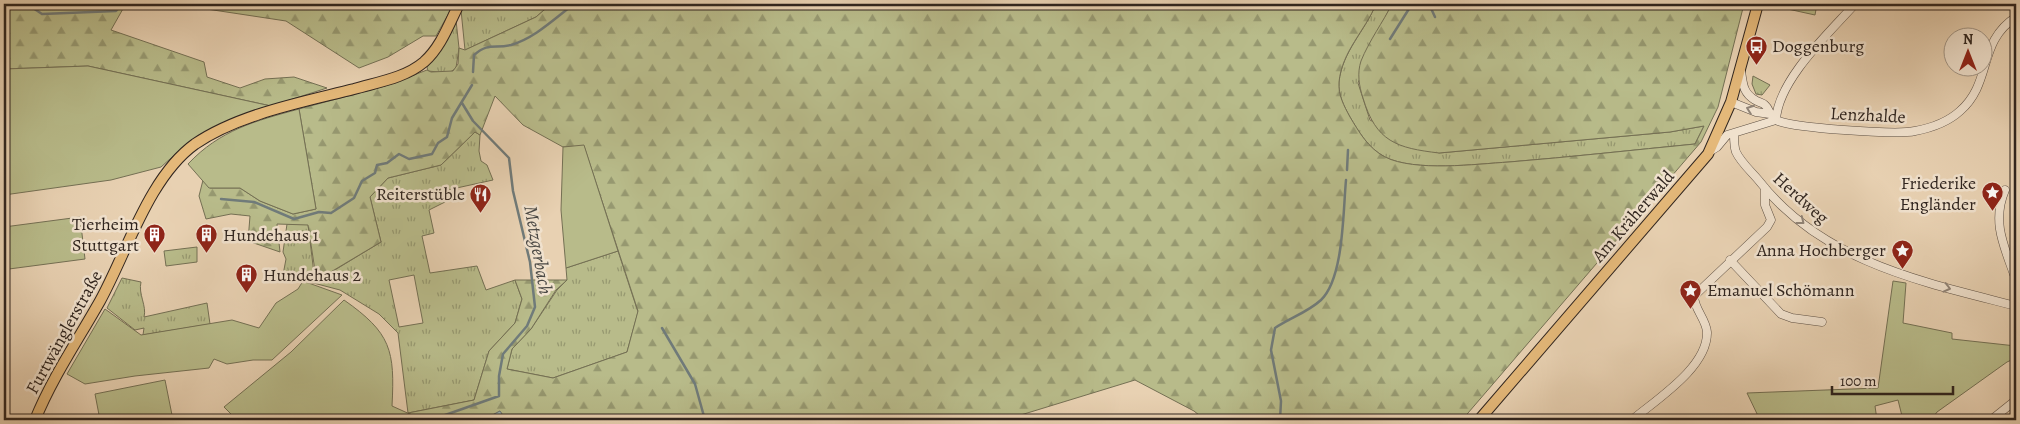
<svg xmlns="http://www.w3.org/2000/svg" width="2020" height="424" viewBox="0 0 2020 424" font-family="Alegreya,serif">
  <defs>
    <pattern id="grass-tufts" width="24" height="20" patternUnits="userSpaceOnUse" patternTransform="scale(1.25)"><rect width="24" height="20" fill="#b8bb8a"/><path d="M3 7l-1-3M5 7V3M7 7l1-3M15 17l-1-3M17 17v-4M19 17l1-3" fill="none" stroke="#969870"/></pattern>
    <pattern id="forest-firs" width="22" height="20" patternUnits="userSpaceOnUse" patternTransform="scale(1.25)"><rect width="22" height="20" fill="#b8bb8a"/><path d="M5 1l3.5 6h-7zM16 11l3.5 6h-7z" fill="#969870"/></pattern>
    <pattern id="water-rules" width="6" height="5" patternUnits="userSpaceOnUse" patternTransform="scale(1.25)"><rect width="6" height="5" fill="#9bb5b6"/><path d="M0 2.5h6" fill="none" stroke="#7f9393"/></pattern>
  </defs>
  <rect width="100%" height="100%" fill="#e8d1b2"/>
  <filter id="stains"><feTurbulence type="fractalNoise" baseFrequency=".004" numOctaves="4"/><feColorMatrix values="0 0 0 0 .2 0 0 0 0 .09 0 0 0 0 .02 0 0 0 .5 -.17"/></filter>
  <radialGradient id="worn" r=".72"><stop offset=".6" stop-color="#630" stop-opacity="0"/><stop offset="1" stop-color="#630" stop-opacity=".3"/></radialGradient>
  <path fill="url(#grass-tufts)" stroke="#747054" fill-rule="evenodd" d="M464 4H551L536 17 465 50 461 10Z
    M1376 4H1392L1379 29 1358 83 1370 120 1439 153 1670 132 1704 126 1695 144C1633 150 1571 157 1509 162 1476 164 1415 172 1385 157 1368 148 1359 132 1350 117 1344 106 1338 95 1339 82 1342 52 1365 31 1376 4Z
    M456 20 459 48 456 68 449 73 428 71 427 67Z
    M1753 76 1770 85 1762 95 1756 94 1752 84Z
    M475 132 480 135 479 151 481 161 487 165 493 180 443 191 445 202 429 210 434 233 422 236 430 273 477 266 486 290 515 280 522 299 515 323 489 351 474 400 408 413 398 333 379 314 340 290 283 275 286 259 283 252 287 224H308L315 282 381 242 370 197 388 178 441 165ZM414 275 423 323 399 327 389 280Z
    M197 247V262L166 266 164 251Z
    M618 251 638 312 627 352 553 378 507 369 512 349 531 329 557 290 567 280 566 268Z
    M122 278 141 282C138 294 147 306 144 317L207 303 210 324 143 335 144 328 135 330 107 308Z"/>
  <path fill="url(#forest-firs)" stroke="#747054" d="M4 4H454L436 36H423L388 57 359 68 286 21 200 8 124 7 111 30 204 62 207 77 240 88 265 79 294 77 327 88 271 106 88 66 4 69Z
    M551 4H1376C1365 31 1342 51 1339 82 1338 95 1344 106 1350 117 1359 132 1368 148 1385 157 1415 172 1476 164 1509 162 1571 157 1633 150 1695 144L1704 126 1670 132 1439 153C1397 148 1376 142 1363 98 1359 86 1357 73 1361 61 1369 41 1383 22 1392 4H1744L1718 107 1701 142 1462 420H1205L1194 411 1135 380 1011 418V420H506L500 411 483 420H423L408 413 474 400 489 351 515 323 522 299 515 280H567L556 290 531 329 512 349 507 369 553 378 627 352 638 311 584 146 563 147 523 125 495 96 480 135 475 132 441 165 388 178 370 197 381 242 314 282 316 277 308 225 277 224 280 252 248 241 250 216 231 214 206 219 199 196 203 180 210 188H240L260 201 293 214 316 209 299 109 385 86 427 70 431 72 453 71 458 64 459 48 465 50 536 17Z"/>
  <path fill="#b8bb8a" stroke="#747054" d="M1774 4H1817L1815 15 1774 6Z
    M88 66 271 106 210 130 189 142 161 167 111 180 4 195V69Z
    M299 109 316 209 293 214 260 201 240 188H209L188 164C220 130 255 121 299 109Z
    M584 145 618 251 566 268 561 210 563 147Z
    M80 217 85 259 9 269 4 227Z
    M303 281 342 295 272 360H253L227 364 214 359 209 368 135 376 85 384 67 374 105 309 141 335 232 320 259 328 276 303 298 289Z
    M1893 281 1906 283 1903 323 1952 333V339L2016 346V358L2007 362 1937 412 1931 420H1903L1898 400 1875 406 1877 420H1760L1747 393 1878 388Z
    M344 300C391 333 395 350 392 406L423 420H237L224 407 291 352Z
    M165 380 172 415 145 420H100L95 394Z"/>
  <path fill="url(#water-rules)" stroke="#707b7a" d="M500 411 506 420H483Z"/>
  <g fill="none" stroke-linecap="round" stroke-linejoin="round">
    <path stroke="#707b7a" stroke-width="2.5" d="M27 4 42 14 116 11 122 4
      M162 4H163
      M1429 4 1435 17
      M1390 39 1412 4
      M473 72 474 55C489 42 494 49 511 45 535 38 554 19 574 4
      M1347 170 1348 150
      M221 199 254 202 294 219 319 212 331 213 354 198 362 181 375 173 377 165 387 163 399 154 409 159 432 154 438 143 447 137 452 118 472 85
      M662 328 695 384 705 420
      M431 420 499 396V376L503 354 527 326 535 307 530 262 513 191 509 158 473 121 462 103
      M1280 420 1281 401 1271 350 1275 328C1290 318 1308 312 1321 300 1344 278 1343 211 1346 180"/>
    <defs>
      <path id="minor" d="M1741 71C1743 84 1743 93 1755 100 1758 102 1763 103 1765 105 1770 109 1769 116 1776 120 1791 128 1897 135 1915 131 1931 128 1948 122 1960 111 1993 82 1977 42 2016 17
        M1731 102 1756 112 1770 114
        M1776 120C1778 80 1829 33 1855 4
        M1734 133C1734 139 1734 147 1736 152 1741 163 1753 173 1760 182 1823 262 1923 282 2016 306
        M1709 152 1717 147 1727 135 1776 120
        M2005 190C1991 223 2005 248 2016 280
        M1730 260 1781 314 1792 318 1822 322
        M1632 420C1657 399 1708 367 1707 332 1706 319 1694 309 1694 296L1767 227 1771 220 1765 205V188
        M1991 420 2016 400"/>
      <path id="major" d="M35 420C52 378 78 340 100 301 127 252 149 177 195 144 239 114 303 102 354 89 378 82 405 78 424 62 441 47 449 24 459 4
        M1479 420 1708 154 1731 102 1758 4"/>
    </defs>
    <use href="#minor" stroke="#5e5044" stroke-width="9"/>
    <use href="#major" stroke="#30251f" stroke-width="12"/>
    <use href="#minor" stroke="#f0e1cd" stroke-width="8"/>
    <use href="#major" stroke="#e4b879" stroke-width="10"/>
  </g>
  <defs><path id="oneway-chevron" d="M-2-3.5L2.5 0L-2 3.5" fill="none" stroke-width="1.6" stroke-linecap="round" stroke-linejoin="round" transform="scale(1.25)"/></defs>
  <g stroke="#908376">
    <use href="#oneway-chevron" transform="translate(1750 109) rotate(-160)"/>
    <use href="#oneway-chevron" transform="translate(1801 221) rotate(38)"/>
    <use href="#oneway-chevron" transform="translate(1947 288) rotate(14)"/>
  </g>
  <defs>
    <symbol id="bus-pin" viewBox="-11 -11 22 30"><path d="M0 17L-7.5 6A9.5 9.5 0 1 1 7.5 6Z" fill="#8f2418" stroke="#f0e1cd"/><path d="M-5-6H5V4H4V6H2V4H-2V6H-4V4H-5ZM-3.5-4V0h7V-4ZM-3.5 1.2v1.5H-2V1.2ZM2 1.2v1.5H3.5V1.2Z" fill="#fff"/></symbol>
    <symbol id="sight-pin" viewBox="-11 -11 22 30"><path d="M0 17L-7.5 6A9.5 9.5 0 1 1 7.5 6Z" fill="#8f2418" stroke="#f0e1cd"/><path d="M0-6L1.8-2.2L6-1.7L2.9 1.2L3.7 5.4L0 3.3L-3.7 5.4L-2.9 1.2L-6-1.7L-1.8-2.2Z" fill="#fff"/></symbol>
    <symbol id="restaurant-pin" viewBox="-11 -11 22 30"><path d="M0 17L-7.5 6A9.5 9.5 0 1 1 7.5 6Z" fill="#8f2418" stroke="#f0e1cd"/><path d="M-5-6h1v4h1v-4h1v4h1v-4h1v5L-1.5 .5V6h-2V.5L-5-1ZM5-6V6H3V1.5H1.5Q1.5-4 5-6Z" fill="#fff"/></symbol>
    <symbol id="building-pin" viewBox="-11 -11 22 30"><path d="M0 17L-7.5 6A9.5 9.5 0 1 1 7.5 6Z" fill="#8f2418" stroke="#f0e1cd"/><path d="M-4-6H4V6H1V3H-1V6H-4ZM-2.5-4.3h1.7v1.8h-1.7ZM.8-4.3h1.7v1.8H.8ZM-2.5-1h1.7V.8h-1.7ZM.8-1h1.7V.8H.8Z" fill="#fff"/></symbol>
  </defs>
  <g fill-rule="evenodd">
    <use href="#bus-pin" x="1744" y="34" width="25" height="34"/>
    <use href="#sight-pin" x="1980" y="180" width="25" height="34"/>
    <use href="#restaurant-pin" x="468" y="182" width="25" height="34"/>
    <use href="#building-pin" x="142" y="222" width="25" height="34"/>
    <use href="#building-pin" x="194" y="222" width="25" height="34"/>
    <use href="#sight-pin" x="1890" y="238" width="25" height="34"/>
    <use href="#building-pin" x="234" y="262" width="25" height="34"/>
    <use href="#sight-pin" x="1678" y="278" width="25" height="34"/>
  </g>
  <g text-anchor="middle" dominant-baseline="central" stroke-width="5" stroke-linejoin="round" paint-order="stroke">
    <g font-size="18" fill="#30251f" stroke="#f0e1cd" text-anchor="start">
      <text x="1772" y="46">Doggenburg</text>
      <text x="1976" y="183" text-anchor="end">Friederike<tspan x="1976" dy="21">Engländer</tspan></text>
      <text x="465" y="194" text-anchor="end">Reiterstüble</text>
      <text x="139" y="224" text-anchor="end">Tierheim<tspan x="139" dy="21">Stuttgart</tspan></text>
      <text x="223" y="235">Hundehaus 1</text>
      <text x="1886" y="250" text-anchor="end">Anna Hochberger</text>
      <text x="263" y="275">Hundehaus 2</text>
      <text x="1707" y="290">Emanuel Schömann</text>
    </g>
    <g font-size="18" fill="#30251f" stroke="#f0e1cd">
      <text transform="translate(1868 115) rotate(3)">Lenzhalde</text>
      <text transform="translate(1801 198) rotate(42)">Herdweg</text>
      <text transform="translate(1633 216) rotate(-49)">Am Kräherwald</text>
      <text transform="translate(64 332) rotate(-61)">Furtwänglerstraße</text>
    </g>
    <g font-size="19" font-style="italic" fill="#4b4945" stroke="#f0e1cd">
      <text transform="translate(538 250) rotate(80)">Metzgerbach</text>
    </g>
  </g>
  <rect width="2020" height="424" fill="none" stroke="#e8d1b2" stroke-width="20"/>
  <rect x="5" y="5" width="2010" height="414" fill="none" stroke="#30251f" stroke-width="2.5"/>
  <rect x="10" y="10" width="2000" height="404" fill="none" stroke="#30251f"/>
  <g transform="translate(1968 52)"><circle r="24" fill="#f0e1cd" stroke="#a39687"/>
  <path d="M0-4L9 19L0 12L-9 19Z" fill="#8f2418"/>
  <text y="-8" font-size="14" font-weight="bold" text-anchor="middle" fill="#30251f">N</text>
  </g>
  <path d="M1832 386v8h121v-8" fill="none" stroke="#30251f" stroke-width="2.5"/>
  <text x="1840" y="386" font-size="15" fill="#30251f" stroke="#f0e1cd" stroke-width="4" paint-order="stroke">100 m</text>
  <rect width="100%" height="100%" filter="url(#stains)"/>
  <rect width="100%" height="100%" fill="url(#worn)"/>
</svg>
